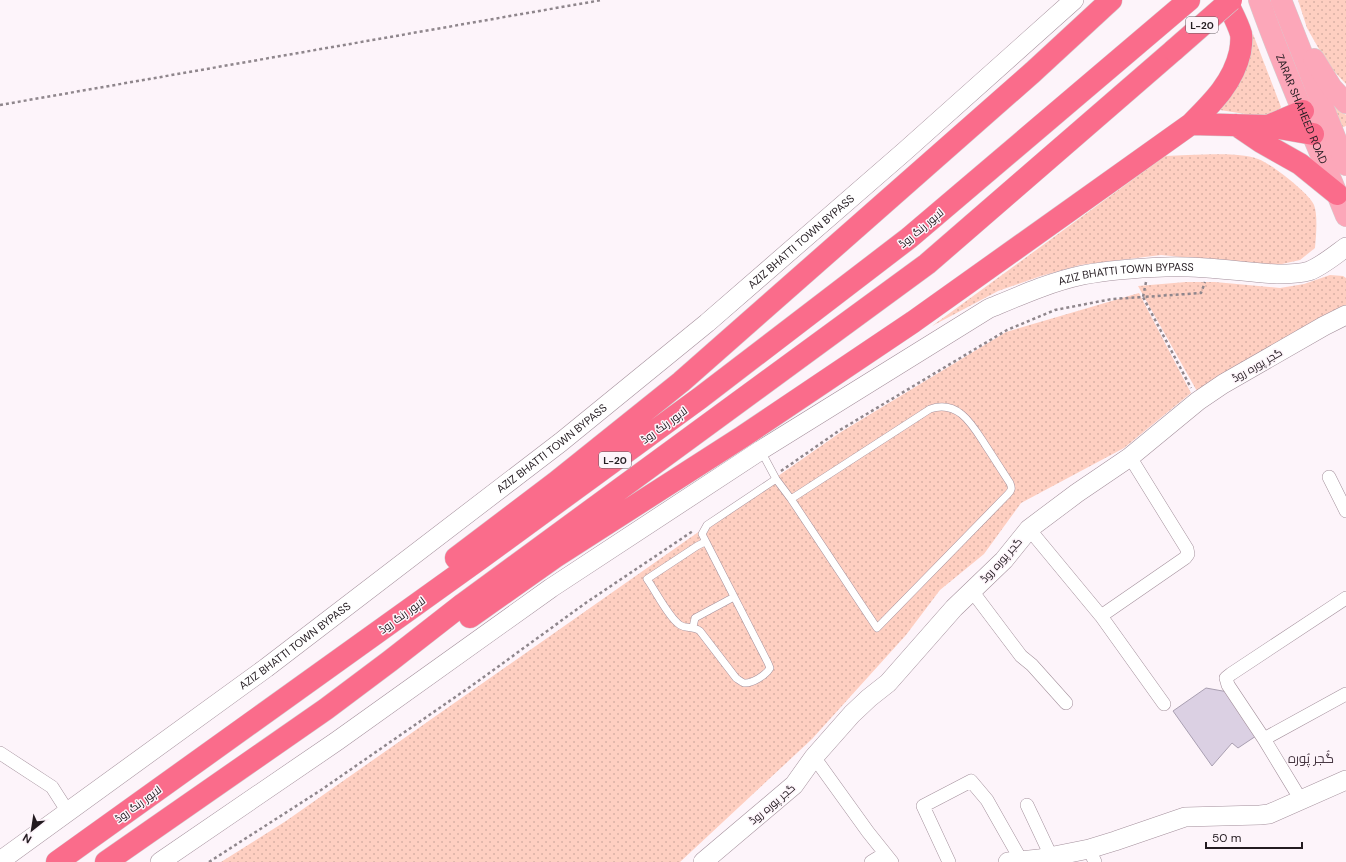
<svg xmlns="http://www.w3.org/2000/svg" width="1346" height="862" viewBox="0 0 1346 862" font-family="'DM Sans',Cairo,sans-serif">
  <defs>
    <pattern id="grass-dots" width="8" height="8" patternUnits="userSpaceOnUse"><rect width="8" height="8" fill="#fecfc1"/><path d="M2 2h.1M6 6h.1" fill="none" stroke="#d9b1a6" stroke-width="1.8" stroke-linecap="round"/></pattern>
  </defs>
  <rect width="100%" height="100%" fill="#fdf4fa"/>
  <path fill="url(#grass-dots)" d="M1298 0H1346V84L1328 65 1307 28Z
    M1253 34 1281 107 1276 115 1270 118 1220 110 1239 82Z
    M1329 101 1340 111 1346 115V126L1341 128Z
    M1188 155C1210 155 1237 152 1258 159 1269 162 1310 194 1314 205 1318 215 1316 237 1315 248L1300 260 1273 266 1161 255 1080 265 1041 276 998 291 932 326 1165 156Z
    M1330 275 1343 276 1346 278V308L1198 393 1138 286 1186 282H1215L1280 288 1304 284Z
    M1139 293 1191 393 1124 448 1021 503 984 554 940 590 906 635 812 739 680 862H221L286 821 841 432 1006 332Z"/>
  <path fill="#dbd0e3" stroke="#a99fb1" d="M1206 688 1228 692 1256 736 1238 748 1232 743 1212 766 1173 711Z"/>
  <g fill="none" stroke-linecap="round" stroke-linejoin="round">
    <defs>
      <path id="lane" d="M761 451 776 479 791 499 877 628 1008 494C1012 490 1012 488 1010 483 1002 471 994 458 986 446 973 426 959 399 930 409L791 499
        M705 542 697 546 647 579C655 590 669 618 680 625 686 629 693 626 700 631L736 678C739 680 741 682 744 683 752 684 766 675 770 668L768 663 702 534 707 525 776 479
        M693 627 695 618 734 597"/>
      <path id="street" d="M1329 477 1346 511
        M1029 529 1101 616 1164 704
        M972 591 1021 656 1032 665 1066 703
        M1101 616 1185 558 1188 554 1187 549 1130 457
        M1264 739 1346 694
        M0 753 52 787 68 812
        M814 757 868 832 892 862
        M1301 800 1264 739 1228 685 1226 678 1231 674 1346 598
        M1027 805 1051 856
        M1089 849 1095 862
        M871 862 884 854
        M949 862 923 806 971 781 987 800 1021 860"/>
      <g id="secondary">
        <path id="s1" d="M0 861 266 668 561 442 707 323 905 151 1074 0"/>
        <path id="s2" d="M160 862 337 741 551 588 761 450 988 309C1019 296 1050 282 1083 275 1110 270 1137 268 1165 267 1202 265 1240 272 1277 274 1287 274 1299 274 1309 271 1322 266 1335 255 1346 247"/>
        <path d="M703 862 794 785 814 757 852 714 869 698 888 683 954 608 1004 560 1029 529 1077 493 1130 457 1198 401 1223 384 1324 326 1346 315"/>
        <path d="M1008 862 1039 859 1089 849 1115 841 1185 817 1260 815 1269 814 1346 780"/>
      </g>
      <g id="primary">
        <path id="s3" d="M1259 0C1285 73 1317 144 1346 216"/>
        <path d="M1281 0 1346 165"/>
        <path d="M1314 59 1332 88 1346 103"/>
      </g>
      <path id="highway" d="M1191 124 1268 126 1313 134
        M1236 125 1261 142 1300 164 1337 194
        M1268 126 1303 111
        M456 558 555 483 681 382 1033 72 1111 0
        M470 617 555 557 742 437 913 322 1191 124C1212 103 1233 83 1240 52 1241 46 1242 40 1241 34 1238 23 1231 11 1226 0
        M57 862 481 558 700 398 909 238 1189 0
        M106 862 326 709 390 661 463 604 927 264 1174 50"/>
    </defs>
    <use href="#lane" stroke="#a4909c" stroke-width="8"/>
    <use href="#street" stroke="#a4909c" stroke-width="14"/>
    <use href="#secondary" stroke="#a4909c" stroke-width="20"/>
    <use href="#primary" stroke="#d3d1d2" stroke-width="22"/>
    <use href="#highway" stroke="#d3d1d2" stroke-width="23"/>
    <path stroke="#8f868c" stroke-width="2.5" stroke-dasharray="3 3" stroke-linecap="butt" d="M0 105 602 0
      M1146 282 1143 297 1201 293 1205 282
      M781 471 840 430 1007 330 1055 310 1112 299 1143 297 1191 388
      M209 862 321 790 477 682 587 602 693 531"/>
    <use href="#lane" stroke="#fff" stroke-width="7"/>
    <use href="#street" stroke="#fff" stroke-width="13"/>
    <use href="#secondary" stroke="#fff" stroke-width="19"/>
    <use href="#primary" stroke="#fca7b9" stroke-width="21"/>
    <use href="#highway" stroke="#fa6c8b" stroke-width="22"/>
    <defs>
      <path id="highway-bridge" d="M1174 50 1231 0"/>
    </defs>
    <use href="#highway-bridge" stroke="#d3d1d2" stroke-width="23" stroke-linecap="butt"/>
    <use href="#highway-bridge" stroke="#fa6c8b" stroke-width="22"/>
  </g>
  <g text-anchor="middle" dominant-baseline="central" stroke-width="3" stroke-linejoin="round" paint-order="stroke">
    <g fill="#fdf4fa" stroke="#645c61" stroke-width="1">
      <rect x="1186" y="17" width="32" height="16" rx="3"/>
      <rect x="599" y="452" width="32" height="16" rx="3"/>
    </g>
    <g font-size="10" font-weight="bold" fill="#231b20">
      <text x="1202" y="25">L-20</text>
      <text x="615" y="460">L-20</text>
    </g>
    <g font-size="11" fill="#231b20" stroke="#fdf4fa">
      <text stroke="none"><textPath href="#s3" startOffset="117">ZARAR SHAHEED ROAD</textPath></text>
      <text transform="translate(921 228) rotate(-40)">لاہور رنگ روڈ</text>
      <text stroke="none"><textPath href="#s1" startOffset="1013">AZIZ BHATTI TOWN BYPASS</textPath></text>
      <text stroke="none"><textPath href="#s2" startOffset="1140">AZIZ BHATTI TOWN BYPASS</textPath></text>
      <text transform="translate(1257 365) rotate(-30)">گجر پورہ روڈ</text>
      <text transform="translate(664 425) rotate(-36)">لاہور رنگ روڈ</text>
      <text stroke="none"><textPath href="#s1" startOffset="689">AZIZ BHATTI TOWN BYPASS</textPath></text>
      <text transform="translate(1001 560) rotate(-48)">گجر پورہ روڈ</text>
      <text transform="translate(402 615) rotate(-36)">لاہور رنگ روڈ</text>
      <text stroke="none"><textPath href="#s1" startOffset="365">AZIZ BHATTI TOWN BYPASS</textPath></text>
      <text transform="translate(138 804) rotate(-36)">لاہور رنگ روڈ</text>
      <text transform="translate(772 804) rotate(-40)">گجر پورہ روڈ</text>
    </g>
    <g font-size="13" fill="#483843" stroke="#fdf4fa">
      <text x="1311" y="758">گُجر پُورہ</text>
    </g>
  </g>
  <g transform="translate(32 830) rotate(210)" stroke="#fdf4fa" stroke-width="3" paint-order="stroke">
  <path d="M0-3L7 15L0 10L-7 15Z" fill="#231b20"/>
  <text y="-6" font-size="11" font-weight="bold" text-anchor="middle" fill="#231b20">N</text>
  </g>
  <path d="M1206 842v6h96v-6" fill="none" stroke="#231b20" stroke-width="2"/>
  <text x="1212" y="842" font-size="12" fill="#231b20" stroke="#fdf4fa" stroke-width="3" paint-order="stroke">50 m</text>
</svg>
